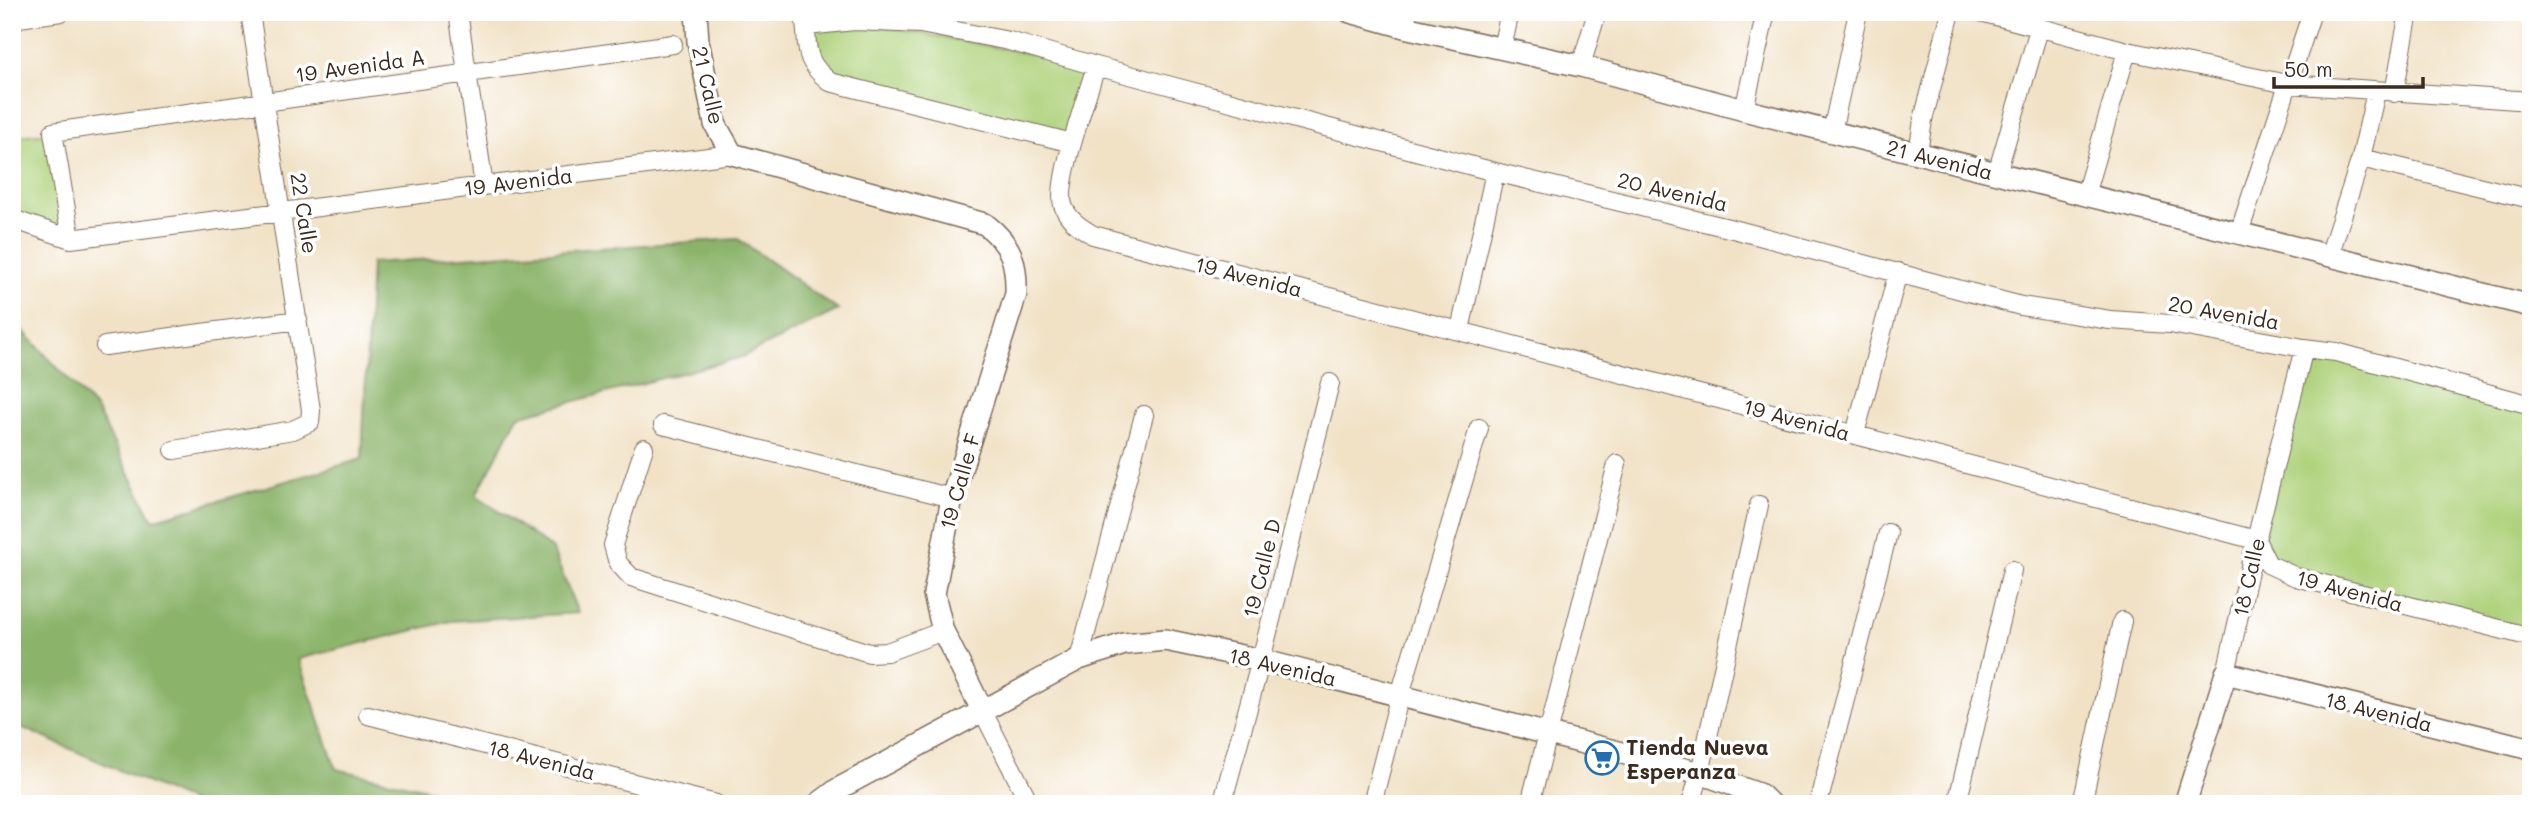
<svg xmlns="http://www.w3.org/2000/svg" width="2543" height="816" viewBox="0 0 2543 816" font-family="Mali,sans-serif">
  <rect width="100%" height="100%" fill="#fff"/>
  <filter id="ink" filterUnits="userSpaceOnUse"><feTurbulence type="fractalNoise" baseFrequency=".0143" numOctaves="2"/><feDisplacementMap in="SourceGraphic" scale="14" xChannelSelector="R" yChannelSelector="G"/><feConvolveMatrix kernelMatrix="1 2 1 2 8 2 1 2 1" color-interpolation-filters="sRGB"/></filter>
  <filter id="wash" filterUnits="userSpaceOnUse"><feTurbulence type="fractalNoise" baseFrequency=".00686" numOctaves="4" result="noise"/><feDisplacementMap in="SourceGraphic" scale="28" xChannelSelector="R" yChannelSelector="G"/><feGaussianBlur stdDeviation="1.57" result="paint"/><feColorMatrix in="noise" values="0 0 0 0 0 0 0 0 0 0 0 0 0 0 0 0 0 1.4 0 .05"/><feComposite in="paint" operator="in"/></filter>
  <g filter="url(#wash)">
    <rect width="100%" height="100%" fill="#f1e2c6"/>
    <path fill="#afd27b" stroke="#757e4c" stroke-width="2" d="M855 21 1096 66 1072 143 830 82 806 26Z
      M53 132 71 239 12 219V137Z
      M2304 348 2531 405V637L2268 564 2256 540Z"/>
    <path fill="#8bb46b" stroke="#636f44" stroke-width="2" d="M738 239 838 310 742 357 518 416 476 495 552 549 578 613 451 621 298 659 336 769 445 793 448 804H196L14 724 12 319 96 409 153 520 362 459 371 263Z"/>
  </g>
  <g filter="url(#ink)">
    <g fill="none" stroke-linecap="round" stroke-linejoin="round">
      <defs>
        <path id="minor" d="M458 12 484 186
          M804 12C809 46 801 59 830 82L1072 143
          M1981 12 2127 51 2287 84 2531 101
          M12 19 61 12
          M806 26 855 21 920 24 1009 41 1096 66 1495 172 1737 230 2021 306 2110 320 2170 324 2304 348 2336 352 2531 405
          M1404 27 1408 12
          M1502 48 1510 12
          M1096 66C1088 94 1056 181 1063 205 1068 220 1080 227 1093 235L2256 540 2268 564 2296 577 2531 637
          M1581 66 1597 12
          M2394 93 2409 12
          M1744 110 1766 12
          M1832 132 1858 12
          M1918 153 1923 120 1951 12
          M2361 158 2531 199
          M1997 173 2039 29
          M2085 195 2127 51
          M12 219 71 239 732 154
          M2239 233 2312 12
          M71 239 53 132 673 44
          M2329 256 2361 158 2376 92
          M1460 330 1495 172
          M105 346 298 320
          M663 425 952 498
          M1855 434 1898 272
          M644 448 613 545 618 563 631 577 869 653 887 652 943 631
          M174 450 293 430 310 422 311 410 250 12
          M1079 659 1144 415
          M2226 673 2256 540 2304 348
          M982 710 1030 804
          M368 715 716 804
          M1222 804 1261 660 1330 383
          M1372 804 1400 695 1479 428
          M1530 804 1617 464
          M1691 804 1700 773 1759 505
          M1818 804 1888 533
          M1957 804 2012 570
          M2082 804 2122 621"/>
        <path id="tertiary" d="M696 12 698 41 715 124 732 154 985 224C1011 244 1017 261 1016 294L952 498 934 594 943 631 982 710
          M1350 12 1404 27 1581 66 1744 110 2531 306
          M818 804 838 789 1079 659 1124 644 1165 640 1261 660 1700 773 1761 795 1770 804
          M2185 804 2226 673 2531 749"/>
      </defs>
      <use href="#minor" stroke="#7b6a59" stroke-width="20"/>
      <use href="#tertiary" stroke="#7b6a59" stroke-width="24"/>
      <use href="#minor" stroke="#fff" stroke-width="18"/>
      <use href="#tertiary" stroke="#fff" stroke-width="21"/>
    </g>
  </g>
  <defs>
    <symbol id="supermarket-ring" viewBox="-11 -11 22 22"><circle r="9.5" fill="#fff" stroke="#1f6fb2" stroke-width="1.5"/><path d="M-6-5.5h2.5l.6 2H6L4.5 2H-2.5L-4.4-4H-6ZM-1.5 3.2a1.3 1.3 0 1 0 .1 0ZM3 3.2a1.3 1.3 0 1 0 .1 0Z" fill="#1f6fb2"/></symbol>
  </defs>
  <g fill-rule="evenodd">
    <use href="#supermarket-ring" x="1583" y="739" width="38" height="38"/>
  </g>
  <g text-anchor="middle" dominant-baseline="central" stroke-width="7" stroke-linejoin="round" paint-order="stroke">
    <g font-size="21" fill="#3b2a1e" stroke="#fff">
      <text transform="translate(360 65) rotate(-8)">19 Avenida A</text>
      <text transform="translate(709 85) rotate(77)">21 Calle</text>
      <text transform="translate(1940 159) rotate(14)">21 Avenida</text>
      <text transform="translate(518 181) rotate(-7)">19 Avenida</text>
      <text transform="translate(1673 191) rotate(13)">20 Avenida</text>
      <text transform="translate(305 213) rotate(81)">22 Calle</text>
      <text transform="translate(1249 276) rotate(14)">19 Avenida</text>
      <text transform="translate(2224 312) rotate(10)">20 Avenida</text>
      <text transform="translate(1797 419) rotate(15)">19 Avenida</text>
      <text transform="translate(959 481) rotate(-74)">19 Calle F</text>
      <text transform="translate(1261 568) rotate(-76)">19 Calle D</text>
      <text transform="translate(2248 577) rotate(-77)">18 Calle</text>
      <text transform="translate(2350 590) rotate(15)">19 Avenida</text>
      <text transform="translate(1283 666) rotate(13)">18 Avenida</text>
      <text transform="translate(2379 711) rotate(14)">18 Avenida</text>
      <text transform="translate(542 759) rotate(14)">18 Avenida</text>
    </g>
    <g font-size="21" font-weight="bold" fill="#3b2a1e" stroke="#fff" text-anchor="start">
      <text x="1626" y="746">Tienda Nueva<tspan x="1626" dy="24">Esperanza</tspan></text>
    </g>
  </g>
  <rect width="2543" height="816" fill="none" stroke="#fff" stroke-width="42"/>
  <path d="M2274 77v10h149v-10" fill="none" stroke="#3b2a1e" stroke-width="3.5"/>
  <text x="2284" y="77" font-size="21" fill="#3b2a1e" stroke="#ffffff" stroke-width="5" paint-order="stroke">50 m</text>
</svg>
